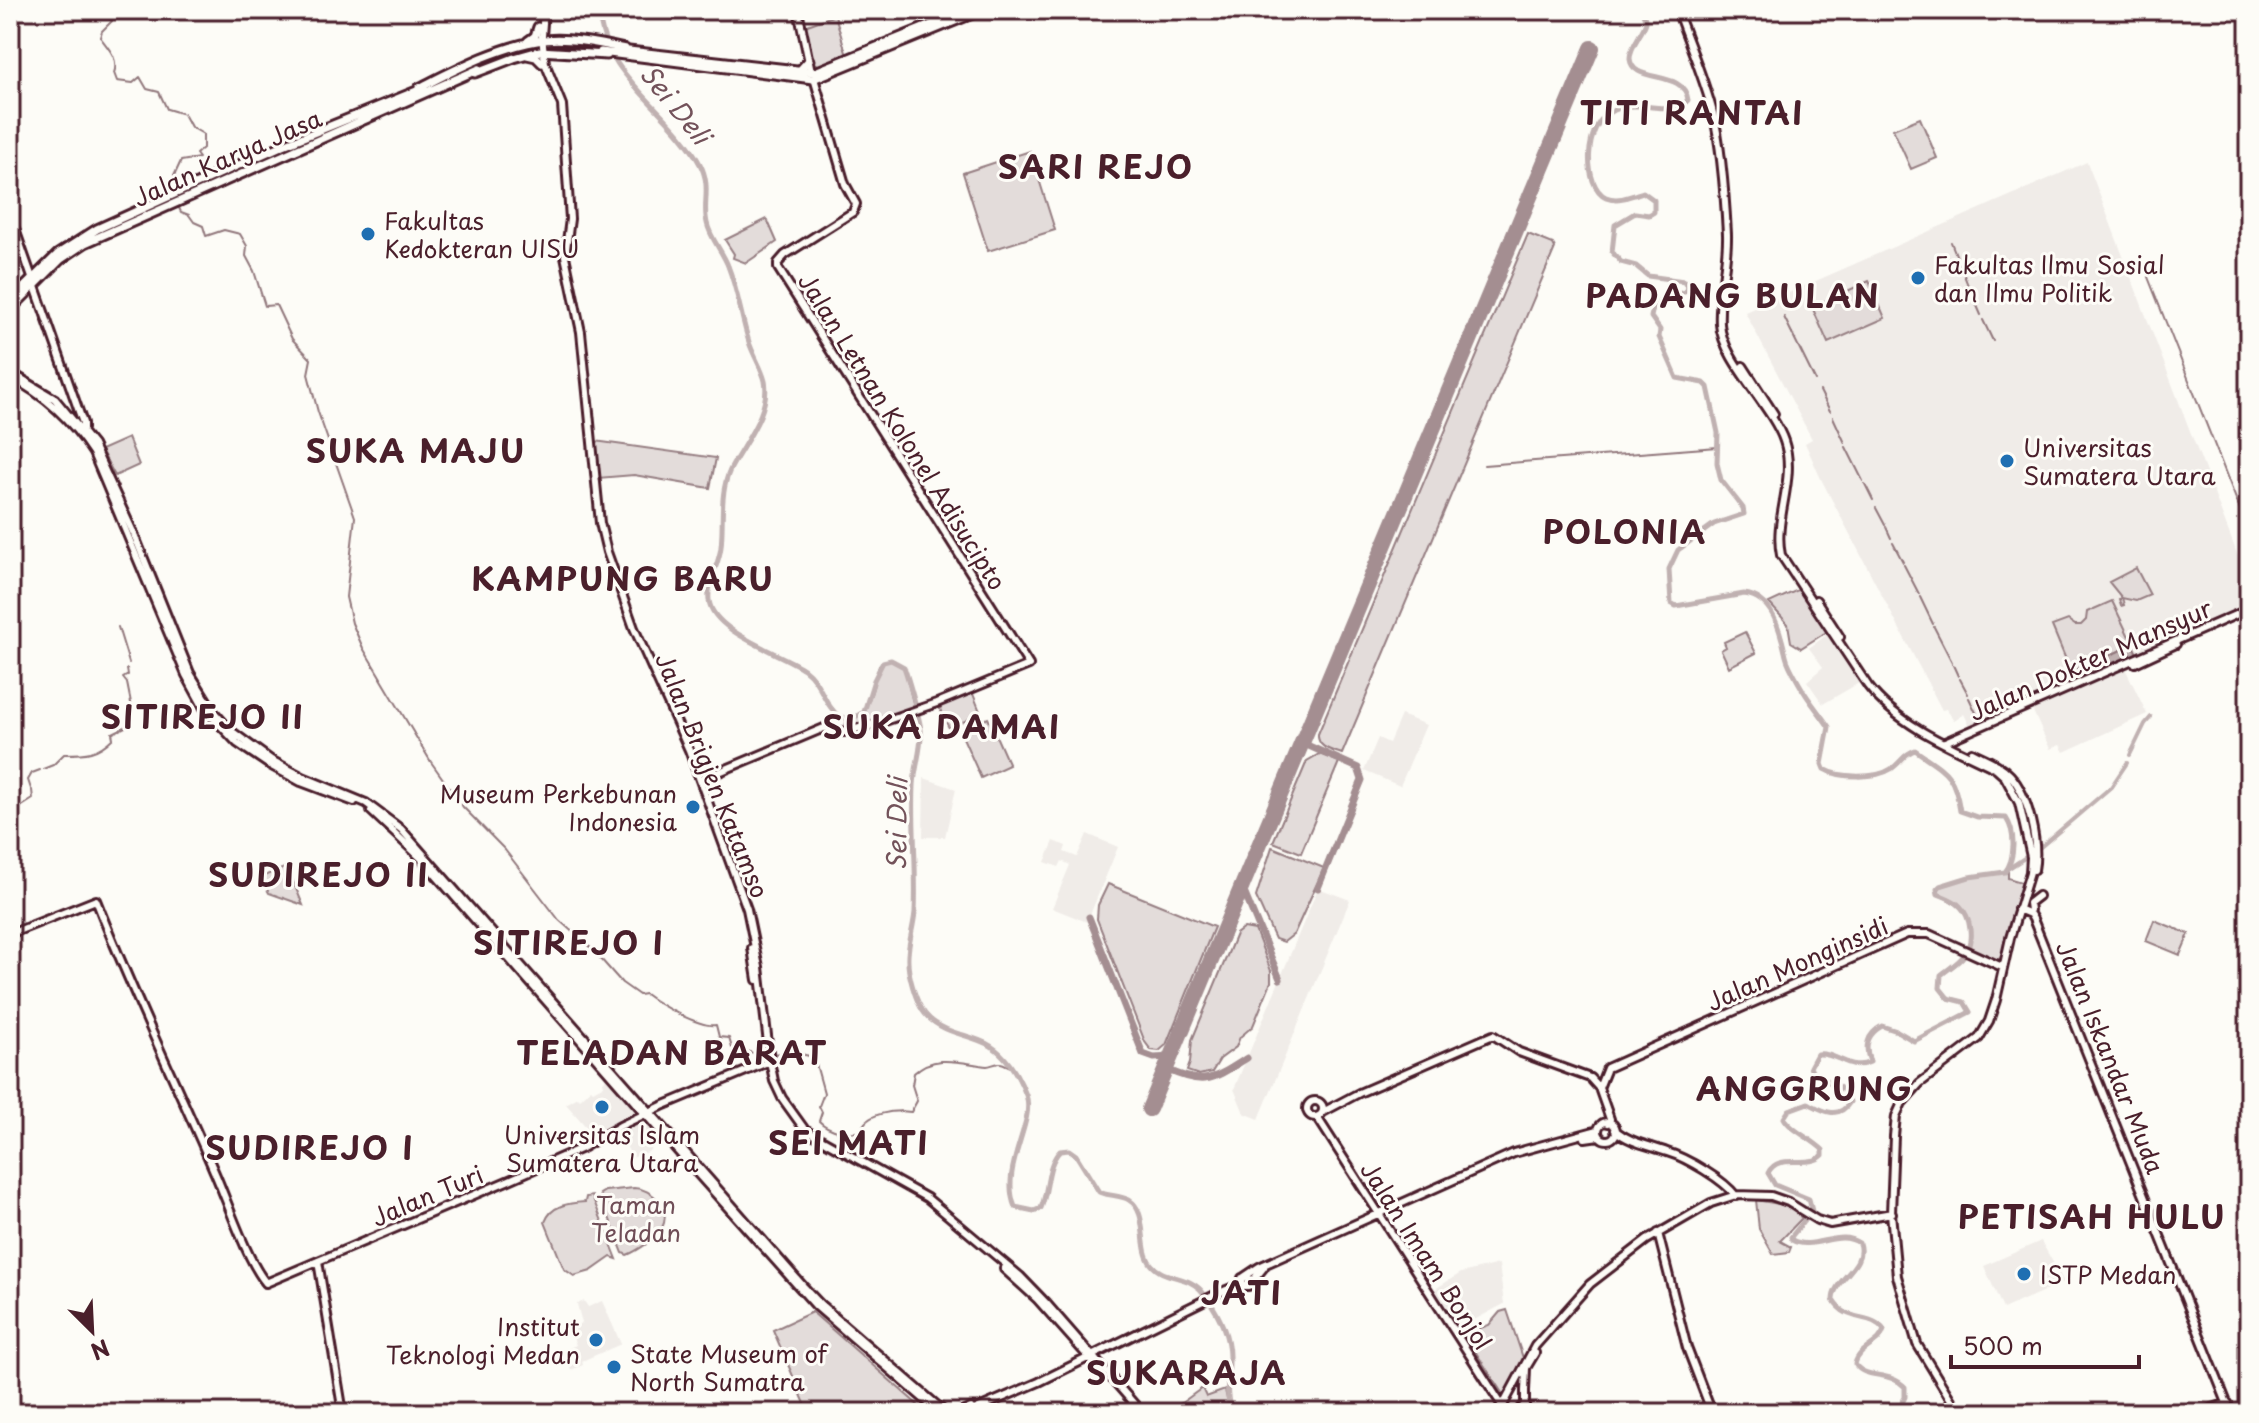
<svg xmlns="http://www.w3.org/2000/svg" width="2259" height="1423" viewBox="0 0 2259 1423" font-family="'Playpen Sans',sans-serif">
  <rect width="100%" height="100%" fill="#fdfcf7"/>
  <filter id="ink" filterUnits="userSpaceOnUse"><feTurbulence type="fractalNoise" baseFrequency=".0125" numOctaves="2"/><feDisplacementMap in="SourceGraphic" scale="16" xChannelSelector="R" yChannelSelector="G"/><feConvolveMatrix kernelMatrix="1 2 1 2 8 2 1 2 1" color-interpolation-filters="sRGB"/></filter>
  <g filter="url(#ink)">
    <path fill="#f0ece8" d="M2087 162 2249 585V591L2239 595 2242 604 2236 606 2239 613 1979 726H1970L1964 714 1954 720 1946 709 1942 710 1821 479 1805 443 1812 439 1745 312Z
      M1829 633 1864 680 1823 704 1807 681 1823 667 1809 648Z
      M2125 668 2147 714 2064 752 2060 745 2050 749 2032 709Z
      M1401 715 1426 725 1400 786 1364 771 1378 738 1389 743Z
      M924 778 956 789 945 837H923Z
      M1087 834 1118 847 1087 922 1052 908 1070 865 1062 861 1059 867 1045 862 1054 841 1066 846 1064 852 1077 857Z
      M1318 888 1350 900 1259 1119 1244 1113 1234 1089Z
      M608 1077 638 1111 596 1138 566 1104 578 1097 580 1099 591 1089 593 1091 604 1085 603 1081Z
      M644 1119 661 1138 648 1152 632 1158 619 1131Z
      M2041 1241 2064 1282 2003 1309 1984 1266Z
      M1499 1264 1504 1304 1463 1326H1459L1435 1289 1461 1273Z
      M584 1301 588 1307 602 1301 621 1344 582 1361 583 1365 571 1370 563 1351 576 1345 569 1328 582 1323 577 1304Z"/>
    <path fill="#e3dcda" stroke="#967e82" stroke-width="2" d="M835 15 847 56 820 66 811 62 802 27Z
      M1920 118 1937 158 1911 169 1893 129Z
      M1030 151 1055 230 988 251 963 173Z
      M767 219 777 242 746 263 733 258 734 254 725 240Z
      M1528 234 1553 244 1555 248 1342 754C1331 750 1317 748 1318 734Z
      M1869 281 1885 318 1828 343 1812 307Z
      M128 438 139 465 115 476 101 450Z
      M595 441 716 458 710 488 634 475 598 478Z
      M2136 568 2150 595 2136 601 2122 598 2124 605 2121 606 2119 600 2122 598 2109 582Z
      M1800 589 1828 631 1801 648 1791 642 1788 624 1769 603Z
      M2112 601 2133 645 2071 672 2052 626 2068 620 2075 625H2081L2086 620 2087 612Z
      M1745 632 1756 653 1729 667 1721 650 1726 647 1724 642Z
      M891 660 904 667 914 707 844 730 847 719C871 718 872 685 879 666L883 662Z
      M968 692 973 694 981 714 949 728 940 709 944 702Z
      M988 718 1009 765 981 778 960 731Z
      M1319 754 1339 762 1301 853 1273 842 1307 761Z
      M1272 847 1324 868 1294 934 1284 942 1275 939 1256 897Z
      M287 867 303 905 269 893 261 877Z
      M2008 871V878L2024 883 2003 958 1994 960 1969 948C1974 917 1964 906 1938 894L1940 886 1970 877Z
      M1108 884 1214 927 1166 1045 1159 1051 1151 1050 1145 1042 1097 919 1098 905Z
      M2154 920 2189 934 2180 955 2146 941Z
      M1244 928 1255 930 1271 971V982L1253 1026 1240 1037 1236 1047 1220 1059 1212 1072 1199 1075 1187 1071 1190 1063 1192 1040 1236 934Z
      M634 1188C652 1188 672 1209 662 1228 656 1239 637 1251 627 1255L623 1253 600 1194 605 1191Z
      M592 1196 617 1259 611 1257 591 1271 574 1276 564 1269 545 1222C551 1205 569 1203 585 1202L586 1197Z
      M1756 1200 1785 1205 1802 1218 1780 1241 1791 1247 1789 1252 1773 1254 1759 1229Z
      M1507 1310 1524 1361 1504 1396 1464 1334 1489 1325 1500 1312Z
      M812 1312 918 1405 901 1413H809L773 1330Z
      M1202 1388 1206 1397 1225 1390 1230 1413H1174L1178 1410 1176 1407Z"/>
    <path fill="#c0b1b1" stroke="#91777b" stroke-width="2" d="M2133 645 2138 656 2076 684 2071 672Z"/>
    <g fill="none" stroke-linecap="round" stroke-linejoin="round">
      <path stroke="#91777b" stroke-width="2" d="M102 10 112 21 102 31 100 37C109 49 119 59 114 73L117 81 133 83 140 77 147 89 159 92 167 109 184 114 191 127 203 134V148L196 154 199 158 181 161 174 176V185
        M178 206 181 212 189 215 194 222 203 226 206 236 224 230 240 234 247 246 246 256 254 271 265 306 276 305 292 339 311 359 308 374 318 412 355 517 346 597 352 623 363 648 431 762 463 807 505 850 559 920 593 950 622 983 639 995 645 994C658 1004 700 1028 716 1025L719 1037 729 1038 732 1048 739 1051
        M1951 242 1971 293
        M2148 277 2249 532
        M1972 294 1981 315
        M1784 317 1815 380
        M1983 320 1993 341
        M1820 391 1830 411
        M1833 417 1845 443
        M1846 447 1863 481
        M1484 465 1718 447
        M1865 484 1873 500
        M1876 508 1885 525
        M1886 527 1891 538
        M1893 543 1903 562
        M1904 565 1919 594
        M1920 597 1933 624
        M118 627 129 663
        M1934 627 1952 662
        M1953 665 1958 676
        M1960 679 1968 694
        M1969 698 1981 723
        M113 733 125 727 133 713 127 683 123 678 128 675 127 669
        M43 769 53 765 64 754C86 754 97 754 113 738L112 733
        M31 789 28 780 32 773 40 770
        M10 814 33 799 32 790
        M745 1051 758 1054
        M760 1054 796 1053 814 1057 824 1093 819 1106 822 1112 819 1121C829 1131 848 1135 861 1131 865 1112 896 1110 911 1112L917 1101 912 1085 914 1073C935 1053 961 1063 987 1066 991 1066 995 1063 1000 1063 1004 1063 1007 1066 1011 1067"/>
      <path stroke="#c0b1b1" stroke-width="4" d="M2130 755 2145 724 2151 717
        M2037 850 2111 787 2127 763
        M2009 868 2029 855"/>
      <path stroke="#c0b1b1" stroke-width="5" d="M599 10C602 77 672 110 700 164 712 187 702 203 707 223 710 238 723 252 728 266 738 291 741 317 749 342 753 355 762 368 765 381 771 412 743 444 730 470 719 494 724 521 721 547 719 565 707 582 709 600 712 632 781 653 804 669 821 681 824 706 840 717L851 719 864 712 874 680 883 662 891 660 904 667C907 675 921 722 921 731 922 748 915 767 914 785 912 827 917 870 915 912 913 933 905 950 909 972 917 1010 926 1025 963 1035 973 1038 983 1041 991 1046 1008 1057 1019 1077 1026 1095 1036 1122 999 1168 1015 1207L1034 1211 1041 1208C1049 1190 1046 1165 1060 1151L1069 1150 1076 1155 1099 1192C1108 1196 1120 1195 1129 1200 1149 1212 1138 1247 1151 1264 1164 1281 1191 1274 1204 1294
        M1574 10C1592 19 1606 17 1625 10
        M1642 10 1646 22C1643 33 1630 46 1630 58 1631 85 1684 68 1688 100L1680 107C1655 111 1638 100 1612 111 1583 124 1583 187 1606 197 1618 202 1631 196 1643 192L1654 200V212L1649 215 1635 213 1615 225 1612 252 1621 262 1636 266 1648 276 1684 281 1687 286 1686 291C1671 299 1654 295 1651 317L1660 330 1659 337 1677 378 1704 383 1708 387 1718 433 1717 463 1721 480 1743 508 1744 514 1714 524 1678 550 1669 569 1671 603 1676 606 1744 594C1774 597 1781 634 1786 656 1788 665 1795 676 1800 685 1808 700 1819 712 1829 727L1822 764 1824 769C1839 778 1876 779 1891 769 1901 763 1903 754 1915 750 1946 772 1954 772 1960 811L1977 817 2006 818C2016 833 2015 859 2005 872L1969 877 1940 886 1937 889 1938 894C1945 897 1955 900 1960 906 1971 917 1974 941 1965 954 1959 963 1949 968 1941 975L1940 988 1948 998 1964 1002 1970 1012 1914 1041 1897 1031 1882 1026C1867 1034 1864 1047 1870 1062 1850 1072 1837 1052 1817 1054L1810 1067 1813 1074C1828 1083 1845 1084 1850 1102 1838 1121 1822 1110 1808 1103L1789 1110 1784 1118C1790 1130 1811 1138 1823 1150V1155C1808 1170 1779 1151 1768 1173L1775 1185 1809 1199 1812 1211 1791 1237 1792 1240C1813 1252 1838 1228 1859 1243 1867 1267 1833 1279 1833 1300 1847 1324 1871 1312 1884 1330 1880 1345 1859 1347 1855 1364 1865 1380 1889 1370 1905 1387V1397L1897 1413
        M1209 1301C1220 1316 1229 1337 1229 1356 1230 1376 1223 1394 1233 1413"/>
      <path stroke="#a48e91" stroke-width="7" d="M1309 746 1358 768 1362 780 1318 888
        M1242 887 1280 979
        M1089 917 1143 1054 1154 1058 1171 1057
        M1166 1069C1205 1087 1212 1080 1247 1058"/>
      <path stroke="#a48e91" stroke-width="16" d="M1149 1109 1592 48"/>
      <path stroke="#d9d0ce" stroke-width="7" stroke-dasharray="7 3.5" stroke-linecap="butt" d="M506 58 545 47 595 51
        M477 65 508 52"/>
      <defs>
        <path id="major" d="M544 10 542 36 545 63 562 105 570 219 565 256 581 332 600 523 607 552 634 628 689 750 747 909 759 967 770 1061 774 1081 782 1098 805 1130 927 1198 1020 1276 1046 1303 1142 1413
          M798 10 811 72
          M1677 10C1689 44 1704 78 1713 113 1722 149 1725 196 1727 234 1728 264 1718 294 1720 324 1722 360 1772 406 1784 441 1797 479 1773 518 1781 555L1868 686C1899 726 1951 747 1995 768L2005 777 2019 803 2031 857 2030 872 2010 938 1996 1000 1989 1021 1979 1038 1920 1083 1902 1103 1896 1116 1894 1136 1891 1213 1897 1276 1917 1344 1959 1413
          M10 215C34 284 59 353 83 423V429
          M1743 366 1774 414
          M10 372 55 399 93 445 134 534 190 673 214 712 230 730 271 760 303 777 366 803 401 829 803 1286 820 1304 946 1413
          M10 377C45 395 72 420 93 453L186 675 204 708 237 743 268 764 301 782 354 802
          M1816 600 1840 637
          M2135 663 2176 644
          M1945 742 2249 609
          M1972 752C1985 759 2000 764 2010 775 2029 796 2039 843 2034 870
          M700 780 824 728 844 732 879 723 937 703 1029 665 778 268V263L785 255 853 212 856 204 845 184 814 78
          M371 811 420 857 690 1165
          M2018 909 2030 914 2033 919 2231 1413
          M2030 910 2029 903 2038 896
          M10 934 96 900C132 992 175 1081 214 1171 227 1200 247 1261 266 1283L507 1181 582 1148 620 1126 662 1106 770 1061
          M752 948 757 980
          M1307 1109a8 8 0 1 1 16 0a8 8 0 1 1-16 0Z
          M1323 1112 1359 1093 1493 1035 1519 1052 1590 1078 1599 1088
          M1317 1117 1503 1407
          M1598 1131a9 9 0 1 1 18 0a9 9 0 1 1-18 0Z
          M1608 1123 1610 1119 1599 1088 1607 1068 1907 934H1929L2002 967
          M1615 1130C1628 1142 1651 1146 1667 1152 1687 1158 1724 1180 1736 1196
          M1585 1138 1599 1136
          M697 1173 816 1306 940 1413
          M1658 1233 1687 1348 1712 1413
          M318 1261 343 1413
          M1004 1269 1037 1299 1093 1362
          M1244 1277 1259 1267 1514 1153 1598 1130
          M1251 1283 1264 1267
          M1525 1390V1413
          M1525 1391 1526 1368 1535 1353
          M959 1413 971 1408
          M967 1413 1039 1382 1219 1293 1236 1286H1248L1250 1279 1242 1278 1243 1286
          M1499 1413 1535 1346 1590 1284 1647 1240 1711 1203 1736 1195 1771 1196 1788 1202 1817 1220 1830 1224 1892 1213
          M1517 1413 1525 1404
          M2198 1413 2228 1403"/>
        <path id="highway" d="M528 41 535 36 538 27
          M620 50 815 72 968 10
          M601 52 813 79 982 10
          M527 55 536 57 542 63
          M800 70 809 60
          M475 73 514 58 539 51 607 55
          M419 88C455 70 496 48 537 41 564 36 598 43 625 49
          M10 301 58 254 97 229 281 146 424 88
          M10 310 61 259 85 243 479 69"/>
      </defs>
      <use href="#major" stroke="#4a1f2b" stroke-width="12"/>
      <use href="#highway" stroke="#4a1f2b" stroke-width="13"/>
      <use href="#major" stroke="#fdfcf7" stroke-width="6"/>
      <use href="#highway" stroke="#fdfcf7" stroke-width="7"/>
    </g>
  </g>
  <g fill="#1f6fb2" stroke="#fdfcf7" stroke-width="3">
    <circle cx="368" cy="234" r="8"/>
    <circle cx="1918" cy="278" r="8"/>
    <circle cx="2007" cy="461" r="8"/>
    <circle cx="693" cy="807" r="8"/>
    <circle cx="602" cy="1107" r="8"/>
    <circle cx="2024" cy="1274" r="8"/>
    <circle cx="596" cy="1340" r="8"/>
    <circle cx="614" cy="1367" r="8"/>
  </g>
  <g text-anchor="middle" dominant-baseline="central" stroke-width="6" stroke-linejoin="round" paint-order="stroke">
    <g font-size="24" fill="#4a1f2b" stroke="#fdfcf7">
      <text transform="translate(227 157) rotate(-24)">Jalan Karya Jasa</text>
      <text transform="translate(903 431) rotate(58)">Jalan Letnan Kolonel Adisucipto</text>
      <text transform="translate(2090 659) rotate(-24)">Jalan Dokter Mansyur</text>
      <text transform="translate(713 775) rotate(68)">Jalan Brigjen Katamso</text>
      <text transform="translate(1797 963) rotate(-24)">Jalan Monginsidi</text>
      <text transform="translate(2111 1057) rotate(68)">Jalan Iskandar Muda</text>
      <text transform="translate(427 1195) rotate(-23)">Jalan Turi</text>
      <text transform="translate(1427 1255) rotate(57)">Jalan Imam Bonjol</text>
    </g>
    <g font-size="24" fill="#4a1f2b" stroke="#fdfcf7" text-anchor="start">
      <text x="384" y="220">Fakultas<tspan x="384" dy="28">Kedokteran UISU</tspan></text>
      <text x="1934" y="264">Fakultas Ilmu Sosial<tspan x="1934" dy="28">dan Ilmu Politik</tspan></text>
      <text x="2023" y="447">Universitas<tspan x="2023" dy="28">Sumatera Utara</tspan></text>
      <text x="677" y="793" text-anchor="end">Museum Perkebunan<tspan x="677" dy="28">Indonesia</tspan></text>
      <text x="602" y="1134" text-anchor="middle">Universitas Islam<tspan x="602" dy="28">Sumatera Utara</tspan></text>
      <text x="2040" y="1274">ISTP Medan</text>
      <text x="580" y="1326" text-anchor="end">Institut<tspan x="580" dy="28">Teknologi Medan</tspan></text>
      <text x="630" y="1353">State Museum of<tspan x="630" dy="28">North Sumatra</tspan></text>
    </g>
    <g font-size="24" fill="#704e57" stroke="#fdfcf7">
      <text x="636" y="1204">Taman<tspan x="636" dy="28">Teladan</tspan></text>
    </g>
    <g font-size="26" font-style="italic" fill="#73525a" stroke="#fdfcf7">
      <text transform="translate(676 104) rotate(51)">Sei Deli</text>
      <text transform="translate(896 824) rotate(-89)">Sei Deli</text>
    </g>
    <g font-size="32" font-weight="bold" letter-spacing="2" fill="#4a1f2b" stroke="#fdfcf7">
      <text x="1692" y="112">TITI RANTAI</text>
      <text x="1096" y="166">SARI REJO</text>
      <text x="1733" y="295">PADANG BULAN</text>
      <text x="416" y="450">SUKA MAJU</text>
      <text x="1625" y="531">POLONIA</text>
      <text x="623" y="578">KAMPUNG BARU</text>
      <text x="203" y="716">SITIREJO II</text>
      <text x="942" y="726">SUKA DAMAI</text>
      <text x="319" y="874">SUDIREJO II</text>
      <text x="569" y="942">SITIREJO I</text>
      <text x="672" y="1052">TELADAN BARAT</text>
      <text x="1805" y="1088">ANGGRUNG</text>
      <text x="849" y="1142">SEI MATI</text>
      <text x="310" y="1147">SUDIREJO I</text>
      <text x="2092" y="1216">PETISAH HULU</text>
      <text x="1242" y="1292">JATI</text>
      <text x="1187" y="1372">SUKARAJA</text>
    </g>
  </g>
  <rect width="2259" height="1423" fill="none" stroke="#fdfcf7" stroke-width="40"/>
  <rect x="20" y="20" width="2219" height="1383" fill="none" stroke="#4a1f2b" stroke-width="3" filter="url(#ink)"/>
  <g transform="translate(92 1331) rotate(156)" stroke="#fdfcf7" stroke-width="6" paint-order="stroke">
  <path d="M0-6L14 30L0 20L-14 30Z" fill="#4a1f2b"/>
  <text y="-12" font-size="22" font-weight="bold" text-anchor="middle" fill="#4a1f2b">N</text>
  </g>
  <path d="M1951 1355v12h188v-12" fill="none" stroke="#4a1f2b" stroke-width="4"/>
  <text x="1963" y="1355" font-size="24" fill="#4a1f2b" stroke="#fdfcf7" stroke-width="6" paint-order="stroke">500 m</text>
</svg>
